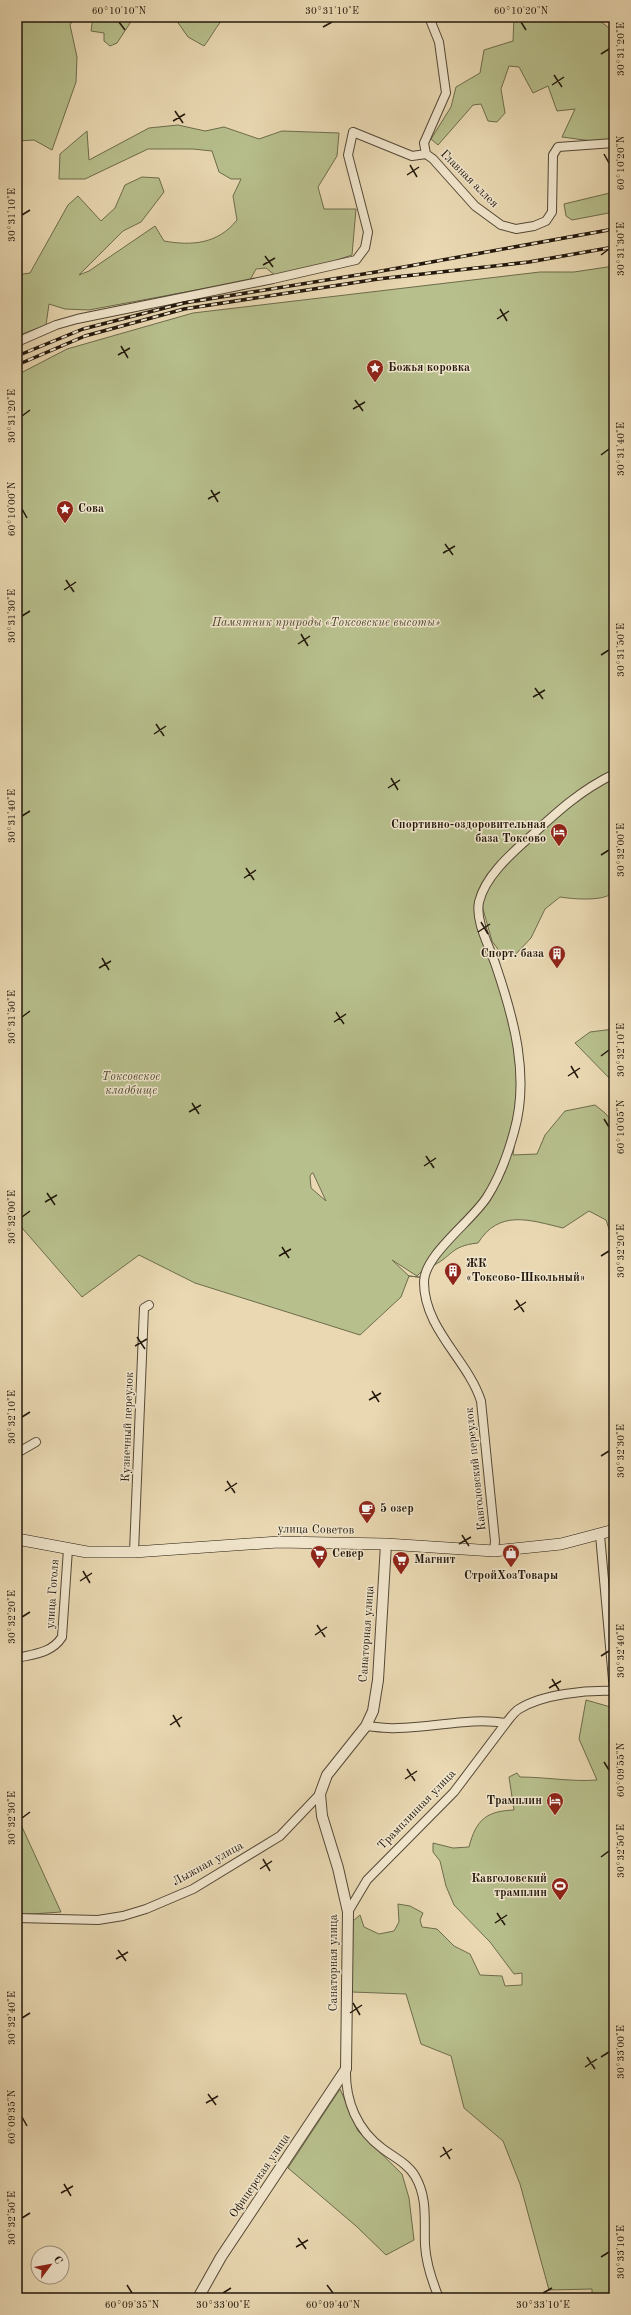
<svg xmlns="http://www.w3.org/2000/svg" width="631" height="2315" viewBox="0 0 631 2315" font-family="'Old Standard TT',serif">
  <rect width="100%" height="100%" fill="#e9d8b2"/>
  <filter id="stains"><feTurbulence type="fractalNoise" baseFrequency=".005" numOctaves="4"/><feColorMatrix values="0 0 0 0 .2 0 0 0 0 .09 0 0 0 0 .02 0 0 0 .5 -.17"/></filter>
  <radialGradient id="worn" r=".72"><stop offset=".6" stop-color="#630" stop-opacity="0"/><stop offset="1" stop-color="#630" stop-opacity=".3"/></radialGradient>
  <path fill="#b7bf8c" stroke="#6d6c4c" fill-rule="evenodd" d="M17 17H75L70 25 77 57 76 82 52 150 34 140 17 141Z
    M93 17H134L117 43 110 46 104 41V33L91 31Z
    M174 17H225C216 26 212 36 204 46L188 37Z
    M514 17H595L614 32V140L592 141 562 137 575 109 557 111 548 86 533 93 519 67 509 66 501 89 505 113 497 122 488 121 481 104 473 105 438 145 431 139 451 107 456 87 480 73 484 50 513 41Z
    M178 125 205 131 224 127 259 139 282 131 339 133 337 156 318 187 324 209H356L352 255 294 274 276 276 266 268 256 269 250 280 89 310 65 309 49 304 46 325 17 336V275L30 273 68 205 78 196 101 221 115 208 125 185 142 177 159 178 164 192 141 222 123 231 79 275 89 271 155 226 164 241C192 246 218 244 237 220L233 196 241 179H231L219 172 212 151 193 149H148L85 179H59L60 154 87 131 89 160 149 128Z
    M614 192V212L572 220 566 216 564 204Z
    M614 266V892C604 902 573 899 560 897L545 909 531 938 515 955H502L492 941 481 902 486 942 506 1008 523 1079 513 1155 537 1154 545 1135 565 1111 595 1105 605 1113 614 1124V1244L606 1220 589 1211 563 1228C530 1220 499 1209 478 1243 449 1246 453 1257 430 1267L427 1278 409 1276 401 1297 360 1335 195 1283 139 1255 82 1297 17 1222V375L67 349 193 313 540 272H574ZM312 1173H313L326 1201 311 1188 310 1176ZM447 1245 430 1267 427 1278 409 1276 392 1260 417 1276Z
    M614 1029V1083L575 1043 590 1032Z
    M586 1700 614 1708V2298H592V2289L549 2290 520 2184 503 2141 464 2108 451 2056 421 2044 406 1994 352 1992 353 1921 360 1915 364 1927 379 1934 394 1931 399 1922 398 1904 410 1906 423 1913 420 1920 422 1927 437 1929 454 1946 470 1954 480 1975 502 1976 505 1986 522 1985V1973L514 1974 490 1942 454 1905 446 1886 440 1861 433 1852V1843L453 1848 469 1847C476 1820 486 1811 514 1810L509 1777 517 1773 520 1777C546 1777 571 1782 597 1780L579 1739Z
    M17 1816 61 1912 17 1915Z
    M340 2089 358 2131 402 2174 409 2198 414 2240 386 2255 356 2226 288 2168Z"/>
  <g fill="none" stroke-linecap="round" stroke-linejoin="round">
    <defs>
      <path id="minor" d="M426 154 424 143 446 93 439 42 429 17
        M17 342 56 325 77 319 273 279 356 260 365 248 368 232 348 155 353 132 412 156 426 154 433 159 475 206 501 225 516 229 534 226 546 221 552 212 553 155 558 147 614 143
        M17 1453 36 1442
        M600 1535 614 1691
        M494 1551 495 1541 481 1401C468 1360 424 1329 424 1282 424 1255 472 1221 487 1197 499 1178 508 1154 514 1132 530 1077 514 1019 496 966 490 947 475 922 479 902 485 876 512 853 531 836 558 811 581 790 614 774
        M134 1552 144 1308 149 1305
        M17 1658C34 1654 52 1653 62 1637L68 1549
        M506 1723C510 1718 514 1712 519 1709 543 1694 586 1690 614 1691
        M348 1912 367 1880 454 1792 506 1723C469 1717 434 1728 397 1728 387 1729 376 1727 366 1726
        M17 1918 98 1920 123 1916 146 1909 193 1889 280 1836 320 1794
        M346 2069C345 2101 357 2130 383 2149 394 2157 408 2164 415 2176 428 2198 424 2221 425 2245 426 2264 432 2281 439 2298"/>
      <path id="tertiary" d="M198 2298 221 2257 346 2069 348 1912 338 1868 322 1816 320 1794 327 1775 366 1726 373 1711 378 1680 386 1544"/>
      <path id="secondary" d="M17 1539 87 1552H134L278 1542 386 1544 494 1551 561 1544 614 1530"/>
    </defs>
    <use href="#minor" stroke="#544836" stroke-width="10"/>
    <use href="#tertiary" stroke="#544836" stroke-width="12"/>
    <use href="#secondary" stroke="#23180c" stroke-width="12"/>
    <use href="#minor" stroke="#f1e6cd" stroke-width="8"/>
    <use href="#tertiary" stroke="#f1e6cd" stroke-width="10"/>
    <use href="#secondary" stroke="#f1e6cd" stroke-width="11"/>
    <defs>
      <path id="rail" d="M17 356 83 329 184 303 376 272 614 229
        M17 365 85 336 184 309 378 279 529 262 614 247"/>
    </defs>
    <use href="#rail" stroke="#23180c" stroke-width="3.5"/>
    <use href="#rail" stroke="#f1e6cd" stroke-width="2" stroke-dasharray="6" stroke-linecap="butt"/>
  </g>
  <path fill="none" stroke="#23180c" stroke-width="1.5" d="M119 22 125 30M521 22 526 30M323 27 332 22M601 54 609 49M554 75 562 87M552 85 564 77M175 111 183 123M173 121 185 114M604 154 609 163M410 165 417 177M407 175 419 167M22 215 30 210M601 255 609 249M265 256 273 267M263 265 275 258M500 309 507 321M497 319 509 311M121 346 128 358M118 355 130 348M355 400 363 411M353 409 365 402M22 416 30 410M601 455 609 449M211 490 218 502M208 499 220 492M22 509 27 518M445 544 453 555M443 553 455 546M66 580 74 592M64 590 76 582M22 616 30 611M301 634 308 646M298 644 310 636M601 655 609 650M535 688 543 699M533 697 545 690M156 724 164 736M154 734 166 726M391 778 398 790M388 788 400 780M22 816 30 811M601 855 609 850M246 868 254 880M244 878 256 870M481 922 488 934M478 932 490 924M102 958 109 970M99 968 111 961M336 1012 344 1024M22 1017 30 1011M334 1022 346 1014M601 1056 609 1050M571 1066 578 1078M568 1076 580 1068M192 1103 199 1114M189 1112 201 1105M604 1119 609 1127M426 1156 434 1168M424 1166 436 1158M47 1193 55 1205M45 1202 57 1195M22 1217 30 1211M282 1247 289 1258M279 1256 291 1249M601 1256 609 1251M516 1300 524 1312M514 1310 526 1302M137 1337 145 1349M135 1346 147 1339M372 1391 379 1402M369 1400 381 1393M22 1417 30 1412M601 1456 609 1451M227 1481 235 1493M225 1491 237 1483M462 1535 469 1546M459 1544 471 1537M83 1571 90 1583M80 1581 92 1573M22 1617 30 1612M317 1625 325 1637M315 1635 327 1627M601 1656 609 1651M552 1679 559 1690M549 1688 561 1681M173 1715 180 1727M170 1725 182 1717M604 1762 609 1770M407 1769 415 1781M405 1779 417 1771M22 1818 30 1812M601 1857 609 1851M263 1859 270 1871M260 1869 272 1861M497 1913 505 1925M495 1923 507 1915M118 1950 126 1961M116 1959 128 1952M353 2003 360 2015M350 2013 362 2005M22 2018 30 2013M587 2057 595 2069M601 2057 609 2052M585 2067 597 2059M208 2094 216 2105M206 2103 218 2096M22 2117 27 2126M443 2147 450 2159M440 2157 452 2149M64 2184 71 2196M61 2193 73 2186M22 2218 30 2213M298 2238 306 2249M296 2247 308 2240M601 2257 609 2252M127 2285 132 2293M327 2285 333 2293M223 2293 231 2288M543 2293 552 2288"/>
  <defs>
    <symbol id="sight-pin" viewBox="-11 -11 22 30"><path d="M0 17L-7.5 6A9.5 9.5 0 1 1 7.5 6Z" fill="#8f2418" stroke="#f1e6cd"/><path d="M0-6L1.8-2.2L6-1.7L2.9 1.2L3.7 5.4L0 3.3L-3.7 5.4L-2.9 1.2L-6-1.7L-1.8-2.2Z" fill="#fff"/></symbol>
    <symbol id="hotel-pin" viewBox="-11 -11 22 30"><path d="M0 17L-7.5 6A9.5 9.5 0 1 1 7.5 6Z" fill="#8f2418" stroke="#f1e6cd"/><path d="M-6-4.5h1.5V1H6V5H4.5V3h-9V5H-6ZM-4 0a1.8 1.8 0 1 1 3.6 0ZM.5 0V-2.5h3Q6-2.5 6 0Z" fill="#fff"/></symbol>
    <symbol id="building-pin" viewBox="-11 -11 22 30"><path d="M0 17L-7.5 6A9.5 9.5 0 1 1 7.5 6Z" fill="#8f2418" stroke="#f1e6cd"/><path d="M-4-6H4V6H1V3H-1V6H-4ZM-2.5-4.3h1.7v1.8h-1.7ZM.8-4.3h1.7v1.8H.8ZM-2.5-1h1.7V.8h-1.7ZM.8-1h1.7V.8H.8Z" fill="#fff"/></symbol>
    <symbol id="cafe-pin" viewBox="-11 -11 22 30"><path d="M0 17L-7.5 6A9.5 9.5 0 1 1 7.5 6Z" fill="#8f2418" stroke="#f1e6cd"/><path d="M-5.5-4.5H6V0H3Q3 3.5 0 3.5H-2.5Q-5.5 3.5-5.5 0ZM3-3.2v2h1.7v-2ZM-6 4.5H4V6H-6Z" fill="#fff"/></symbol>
    <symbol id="shop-pin" viewBox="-11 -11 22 30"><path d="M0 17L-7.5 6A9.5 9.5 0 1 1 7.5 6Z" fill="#8f2418" stroke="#f1e6cd"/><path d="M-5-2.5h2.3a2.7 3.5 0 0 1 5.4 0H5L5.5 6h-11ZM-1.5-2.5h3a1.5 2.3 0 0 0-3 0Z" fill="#fff"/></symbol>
    <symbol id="supermarket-pin" viewBox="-11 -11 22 30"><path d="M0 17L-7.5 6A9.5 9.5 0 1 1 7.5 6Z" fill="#8f2418" stroke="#f1e6cd"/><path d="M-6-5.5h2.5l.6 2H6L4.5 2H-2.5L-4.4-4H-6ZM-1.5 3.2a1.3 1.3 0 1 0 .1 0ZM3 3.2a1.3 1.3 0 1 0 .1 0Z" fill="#fff"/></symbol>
    <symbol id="stadium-pin" viewBox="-11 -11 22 30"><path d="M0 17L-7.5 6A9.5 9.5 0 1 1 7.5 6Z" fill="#8f2418" stroke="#f1e6cd"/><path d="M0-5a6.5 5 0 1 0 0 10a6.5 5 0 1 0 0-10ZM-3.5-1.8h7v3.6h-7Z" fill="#fff"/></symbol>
  </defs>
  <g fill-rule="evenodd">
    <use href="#sight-pin" x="365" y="358" width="20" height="27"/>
    <use href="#sight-pin" x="55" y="499" width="20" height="27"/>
    <use href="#hotel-pin" x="549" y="822" width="20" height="27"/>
    <use href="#building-pin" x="547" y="944" width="20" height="27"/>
    <use href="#building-pin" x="443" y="1261" width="20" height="27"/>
    <use href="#cafe-pin" x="357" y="1499" width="20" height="27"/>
    <use href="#shop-pin" x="501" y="1543" width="20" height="27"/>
    <use href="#supermarket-pin" x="309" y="1544" width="20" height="27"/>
    <use href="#supermarket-pin" x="391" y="1550" width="20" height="27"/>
    <use href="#hotel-pin" x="545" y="1791" width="20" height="27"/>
    <use href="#stadium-pin" x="550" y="1876" width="20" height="27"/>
  </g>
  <g text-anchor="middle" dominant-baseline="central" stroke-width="3" stroke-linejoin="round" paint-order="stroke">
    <g font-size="12" fill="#23180c" stroke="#f1e6cd">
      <text transform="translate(469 179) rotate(45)">Главная аллея</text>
      <text transform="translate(128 1427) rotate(-88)">Кузнечный переулок</text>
      <text transform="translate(476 1469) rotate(-96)">Кавголовский переулок</text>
      <text transform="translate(316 1530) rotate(1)">улица Советов</text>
      <text transform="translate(53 1594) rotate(-86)">улица Гоголя</text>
      <text transform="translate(367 1634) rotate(-86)">Санаторная улица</text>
      <text transform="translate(417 1810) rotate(-46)">Трамплинная улица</text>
      <text transform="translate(208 1864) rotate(-29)">Лыжная улица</text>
      <text transform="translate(334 1963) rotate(-90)">Санаторная улица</text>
      <text transform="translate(260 2176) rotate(-56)">Офицерская улица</text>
    </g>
    <g font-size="12" font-weight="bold" fill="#23180c" stroke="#f1e6cd" text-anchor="start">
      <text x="388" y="368">Божья коровка</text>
      <text x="78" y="509">Сова</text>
      <text x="546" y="825" text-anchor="end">Спортивно-оздоровительная<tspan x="546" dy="14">база Токсово</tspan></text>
      <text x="544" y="954" text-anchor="end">Спорт. база</text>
      <text x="466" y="1264">ЖК<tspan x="466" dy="14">«Токсово-Школьный»</tspan></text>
      <text x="380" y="1509">5 озер</text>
      <text x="332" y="1554">Север</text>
      <text x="414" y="1560">Магнит</text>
      <text x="511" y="1576" text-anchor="middle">СтройХозТовары</text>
      <text x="542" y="1801" text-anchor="end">Трамплин</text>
      <text x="547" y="1879" text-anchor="end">Кавголовский<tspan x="547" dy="14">трамплин</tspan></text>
    </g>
    <g font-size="12" font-style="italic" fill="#4f4a32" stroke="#f1e6cd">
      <text x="326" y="623">Памятник природы «Токсовские высоты»</text>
      <text x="131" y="1077">Токсовское<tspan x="131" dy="14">кладбище</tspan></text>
    </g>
  </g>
  <rect width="631" height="2315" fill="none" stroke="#e9d8b2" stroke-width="44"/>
  <g transform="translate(50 2265) rotate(58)"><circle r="19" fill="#f1e6cd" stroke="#9f9480"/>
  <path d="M0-3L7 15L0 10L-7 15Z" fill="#8f2418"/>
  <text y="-6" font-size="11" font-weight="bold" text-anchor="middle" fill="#23180c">С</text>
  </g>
  <rect x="22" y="22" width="587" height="2271" fill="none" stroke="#23180c" stroke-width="1.5"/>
  <g font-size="10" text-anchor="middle" fill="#23180c">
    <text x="119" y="14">60°10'10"N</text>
    <text x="332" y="14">30°31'10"E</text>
    <text x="521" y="14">60°10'20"N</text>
    <text transform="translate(620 49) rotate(-90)" y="4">30°31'20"E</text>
    <text transform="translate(620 163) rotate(-90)" y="4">60°10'20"N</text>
    <text transform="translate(11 215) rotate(-90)" y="4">30°31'10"E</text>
    <text transform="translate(620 249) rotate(-90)" y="4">30°31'30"E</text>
    <text transform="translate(11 416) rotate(-90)" y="4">30°31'20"E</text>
    <text transform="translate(620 449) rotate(-90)" y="4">30°31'40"E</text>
    <text transform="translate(11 509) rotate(-90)" y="4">60°10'00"N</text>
    <text transform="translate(11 616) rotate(-90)" y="4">30°31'30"E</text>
    <text transform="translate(620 650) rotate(-90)" y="4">30°31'50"E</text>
    <text transform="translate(11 816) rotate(-90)" y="4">30°31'40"E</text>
    <text transform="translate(620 850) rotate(-90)" y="4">30°32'00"E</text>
    <text transform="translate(11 1017) rotate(-90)" y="4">30°31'50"E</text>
    <text transform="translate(620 1050) rotate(-90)" y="4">30°32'10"E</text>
    <text transform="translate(620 1127) rotate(-90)" y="4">60°10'05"N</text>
    <text transform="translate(11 1217) rotate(-90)" y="4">30°32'00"E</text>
    <text transform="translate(620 1251) rotate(-90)" y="4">30°32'20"E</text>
    <text transform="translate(11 1417) rotate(-90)" y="4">30°32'10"E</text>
    <text transform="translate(620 1451) rotate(-90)" y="4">30°32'30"E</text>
    <text transform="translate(11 1617) rotate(-90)" y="4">30°32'20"E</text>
    <text transform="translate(620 1651) rotate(-90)" y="4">30°32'40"E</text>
    <text transform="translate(620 1770) rotate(-90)" y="4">60°09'55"N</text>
    <text transform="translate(11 1818) rotate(-90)" y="4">30°32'30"E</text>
    <text transform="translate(620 1851) rotate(-90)" y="4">30°32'50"E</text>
    <text transform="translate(11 2018) rotate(-90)" y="4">30°32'40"E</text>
    <text transform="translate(620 2052) rotate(-90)" y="4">30°33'00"E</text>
    <text transform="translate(11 2117) rotate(-90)" y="4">60°09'35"N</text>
    <text transform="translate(11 2218) rotate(-90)" y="4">30°32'50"E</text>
    <text transform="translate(620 2252) rotate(-90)" y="4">30°33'10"E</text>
    <text x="132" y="2308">60°09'35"N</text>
    <text x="223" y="2308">30°33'00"E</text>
    <text x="333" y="2308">60°09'40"N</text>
    <text x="543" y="2308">30°33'10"E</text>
  </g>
  <rect width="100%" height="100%" filter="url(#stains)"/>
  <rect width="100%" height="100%" fill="url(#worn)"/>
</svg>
